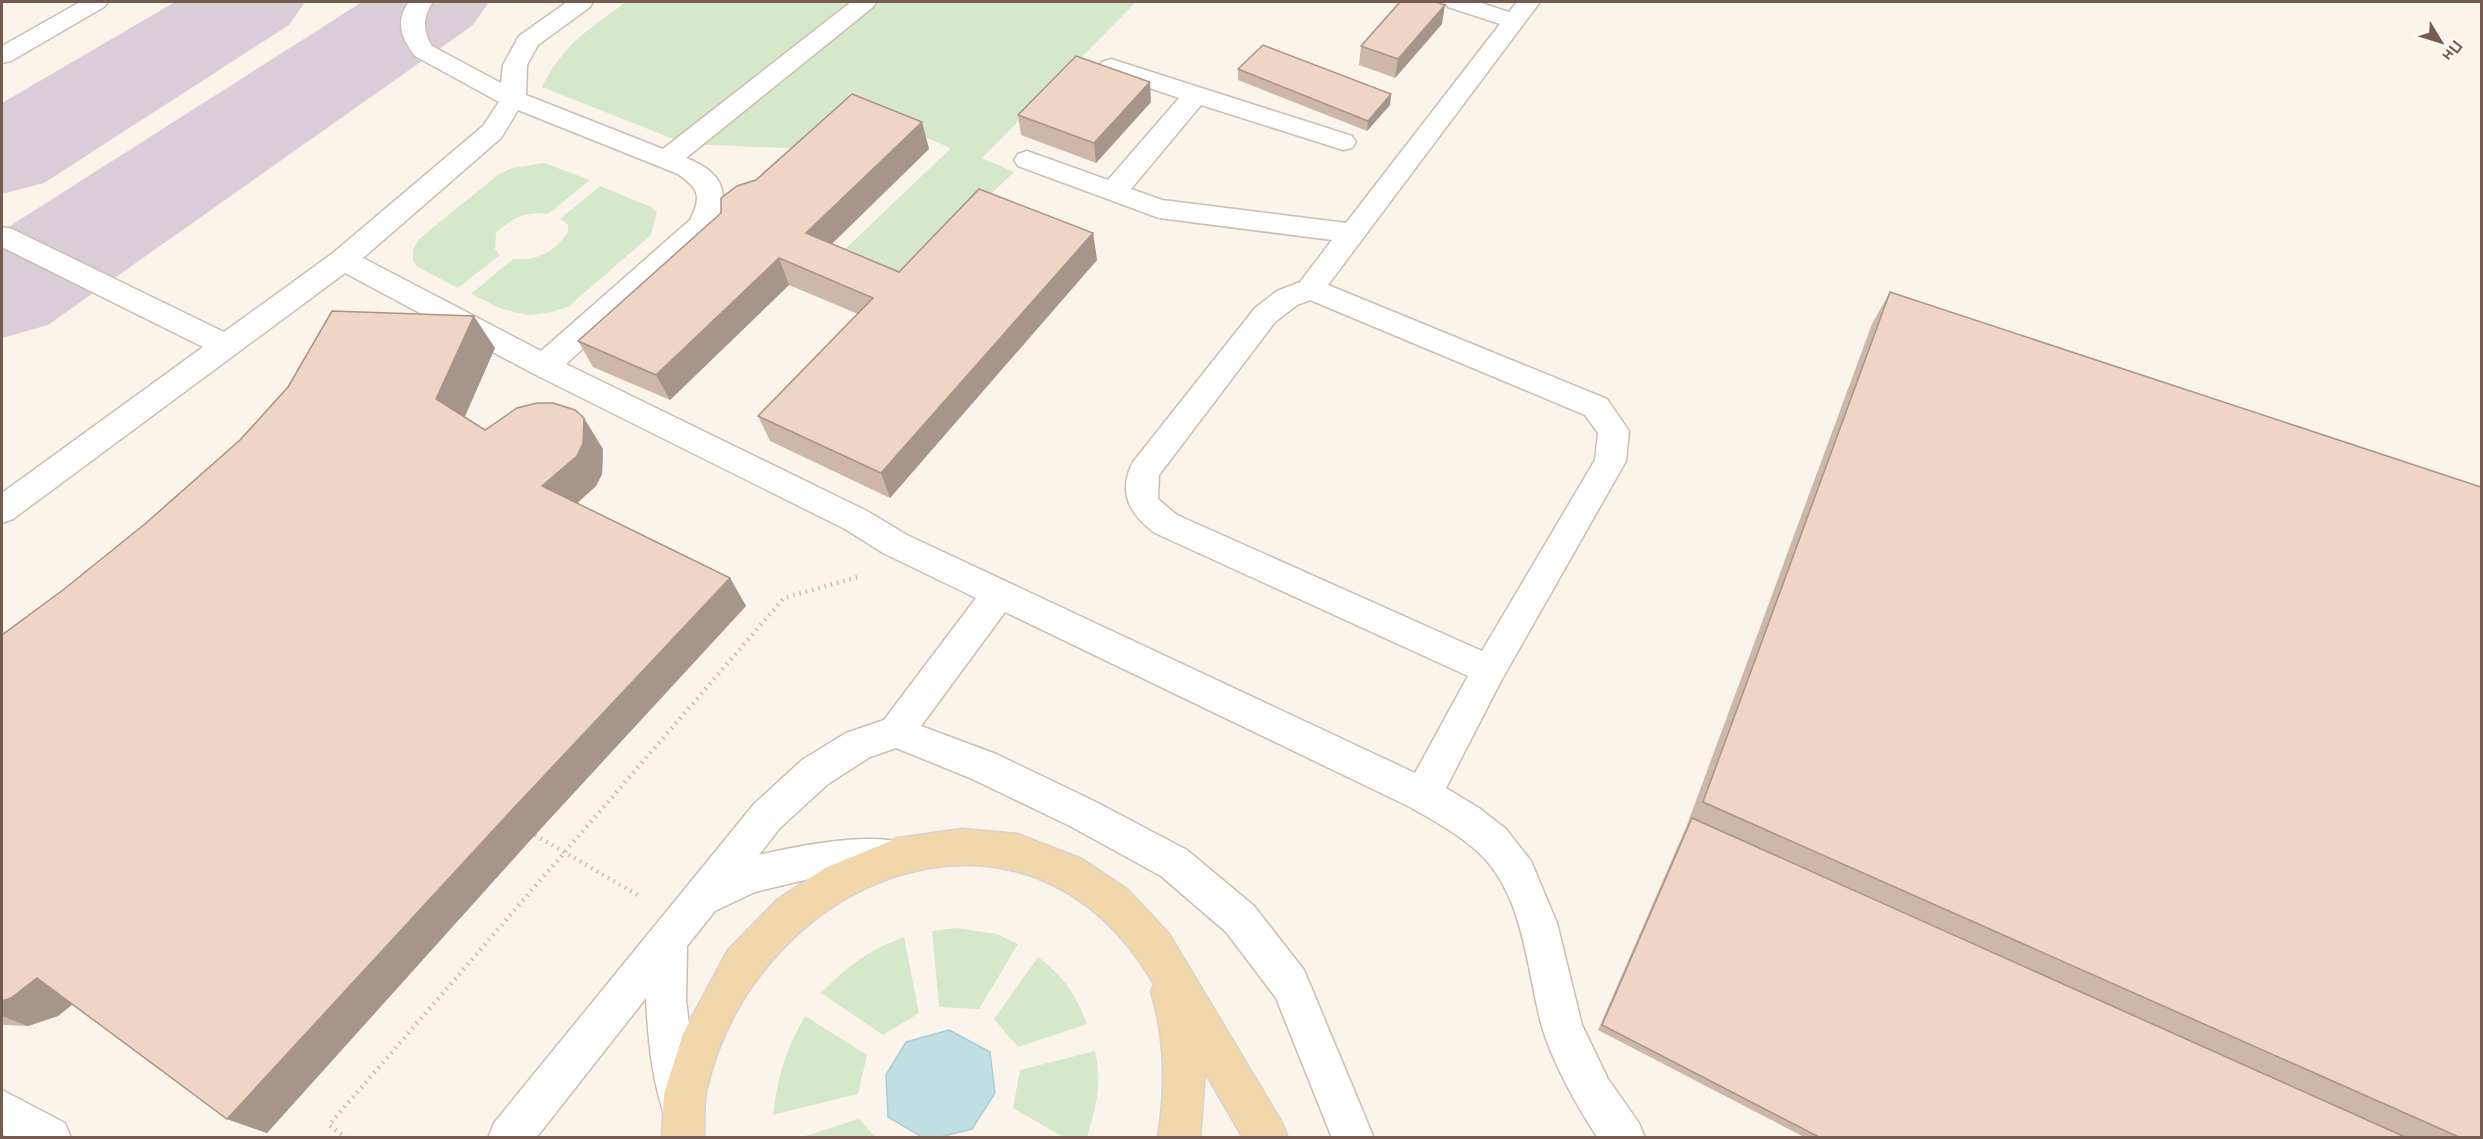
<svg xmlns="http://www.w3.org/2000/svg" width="2483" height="1139" viewBox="0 0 2483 1139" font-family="Overpass,sans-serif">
  <rect width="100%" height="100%" fill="#fbf4eb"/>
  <path fill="#d6e8ca" d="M626 2H1136L982 158 1014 172 901 280 841 253 951 148 857 109 809 149 686 144 542 87C563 44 589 29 626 2Z
    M544 163 590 180 548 214C525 211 512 218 496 233L495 249 500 255 458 288 418 267 413 261V250L419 239 499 174 512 168Z
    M600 186 651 207 657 212 651 235 568 307 547 313 528 315 502 309 471 294 513 259C538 261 554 252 568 232V225L560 219Z
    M956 928 997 934 1018 944 979 1009 939 1007 932 931Z
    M904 937 919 1013 883 1035 821 993C847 966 869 950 904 937Z
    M1038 957C1065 978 1075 993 1087 1024L1018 1047 994 1019Z
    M805 1016 867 1055 858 1094 773 1115C778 1076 785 1051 805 1016Z
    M1095 1051C1102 1086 1097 1103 1087 1137H1063L1013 1108 1020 1070Z
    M859 1119 875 1137H802Z"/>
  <path fill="#c1dee3" stroke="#a8ced4" stroke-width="1.5" d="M949 1030 990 1052 995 1093 972 1129 940 1137H922L888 1117 886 1075 906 1042Z"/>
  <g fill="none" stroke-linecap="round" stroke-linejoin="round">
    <path fill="#d9ced8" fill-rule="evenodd" d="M175 2H305L289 25 44 183 2 194V103Z
      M362 2H489L473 25 48 325 2 338V231Z"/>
    <defs>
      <path id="minor" d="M80 2H108L104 7 11 61 2 63V46Z
        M409 2H433C423 16 422 31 432 46L501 83 503 65 519 36 567 2H593L590 7 538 45 527 65 526 95 663 149 851 2H876L873 7 686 158C726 173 732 197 711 233L566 364 867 511 907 535 1415 773 1468 676 1155 533C1130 515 1117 492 1133 462L1255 308 1277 291 1300 282 1332 240 1159 218 1018 166 1014 160 1018 154 1027 151 1108 180 1179 98 1102 72 1099 67 1102 62 1111 59 1352 136 1356 142 1352 148 1343 150 1201 105 1131 189 1162 200 1346 223 1500 24 1448 7 1445 2H1478L1509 12 1517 2H1540L1328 285 1607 399 1629 431 1626 461 1501 681 1446 788 1479 808 1506 829 1531 861 1557 923 1582 1025 1608 1079 1639 1123 1645 1138H1598C1577 1107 1553 1063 1542 1027 1526 969 1525 897 1479 853 1459 834 1434 821 1410 807L1005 612 921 726 996 754 1096 802 1187 850 1254 906 1304 970 1374 1138H1332L1276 998 1226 932 1161 876 1070 826 970 778 896 748 870 757 828 784 780 828 759 855C796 846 872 831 906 844L912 857 906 870 893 875 808 879 755 892 715 911 687 946 686 1000 693 1057 703 1107 697 1122 682 1128 667 1122C652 1084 648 1039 646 998L536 1138H488L494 1123 754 804 802 760 846 733 884 720 976 598 883 553 845 529 534 374 345 273 13 519 2 523V493L203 347 2 247V227L12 229 224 332 333 253 483 126 499 102 415 56C401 38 395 21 409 2ZM518 110 678 174C699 189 702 196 690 220L541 351 363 258 501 138ZM1310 300 1585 415 1598 433 1595 460 1482 651 1177 515 1158 499 1159 475 1275 322 1297 305Z
        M2 1090 65 1123 71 1138H8L2 1134Z"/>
      <path id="major" d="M962 829 1017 834 1082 859 1128 890 1169 934 1282 1123 1288 1138H1243L1205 1072 1200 1138H1158C1166 1088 1166 1040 1151 992L1154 984C1027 765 754 876 706 1092 703 1106 705 1123 704 1138H662L664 1094 683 1034 728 950 777 900 825 868 898 838Z"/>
    </defs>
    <use href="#minor" stroke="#ccbdb1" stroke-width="3"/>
    <use href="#major" stroke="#d8d1ce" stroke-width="3"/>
    <path stroke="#d3b8a8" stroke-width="4.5" stroke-dasharray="1.5 5" stroke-linecap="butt" d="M535 835 641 897
      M347 1138 329 1125 784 598 861 576"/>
    <use href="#minor" fill="#fff" fill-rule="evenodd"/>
    <use href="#major" fill="#f2d7aa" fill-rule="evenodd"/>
  </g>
  <path fill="#cdb7a9" d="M1442 24 1395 78 1359 65 1361 46Z
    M1238 69 1391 94 1390 105 1367 131 1238 80Z
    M1151 102 1096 163 1021 135 1018 115Z
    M922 122 929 149 832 244 899 272 1093 233 1097 260 890 498 770 441 758 416 858 314 789 285 670 400 593 367 578 341 721 213 756 180Z
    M1890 292 2481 1137H1804L1598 1030 1687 825 1872 324Z
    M495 348 464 417 485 430 603 449 602 474 596 486 577 503 730 578 746 606 535 835 267 1133 227 1119 72 1004 58 1016 28 1026 4 1025 2 1024V635L63 590 146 523 240 440 288 387Z"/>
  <path fill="#a7958a" d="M1445 5 1442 24 1395 78 1398 59Z
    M1150 82 1151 102 1096 163 1094 143Z
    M1391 94 1390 105 1367 131 1368 121Z
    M922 122 929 149 815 260 806 233Z
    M1093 233 1097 260 890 498 881 473Z
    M779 258 789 285 670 400 656 375Z
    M474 316 495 348 459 430 436 399Z
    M584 418 603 449 602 474 596 486 563 516 542 486Z
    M730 578 746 606 535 835 267 1133 227 1119 510 812Z
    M37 978 82 997 58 1016 28 1026 2 1016V1001Z"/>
  <path fill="#eed5c5" stroke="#a7958a" stroke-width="1.5" d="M1400 2H1436L1445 5 1398 59 1361 46Z
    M1263 45 1391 94 1368 121 1238 69Z
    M1076 56 1150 82 1094 143 1018 115Z
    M852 94 922 122 806 233 899 272 979 189 1093 233 881 473 758 416 873 298 779 258 656 375 578 341 721 213V198L737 186 756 180Z
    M1890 292 2481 487V1137H2459L1703 802Z
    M332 311 474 316 436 399 485 430 517 408 537 403H553L575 410 584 418 583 443 577 456 542 486 730 578 510 812 227 1119 37 978 11 998 2 1001V635L63 590 146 523 240 440 288 387Z
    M1692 818 2405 1137H1819L1602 1025Z"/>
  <rect width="2483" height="1139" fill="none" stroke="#745c50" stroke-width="6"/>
  <g transform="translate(2441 42) rotate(128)" stroke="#fef8f1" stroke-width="4.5" paint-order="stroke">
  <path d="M0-4.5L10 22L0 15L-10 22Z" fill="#745c50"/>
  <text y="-9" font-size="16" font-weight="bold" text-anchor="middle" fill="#745c50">Пн</text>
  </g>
</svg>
